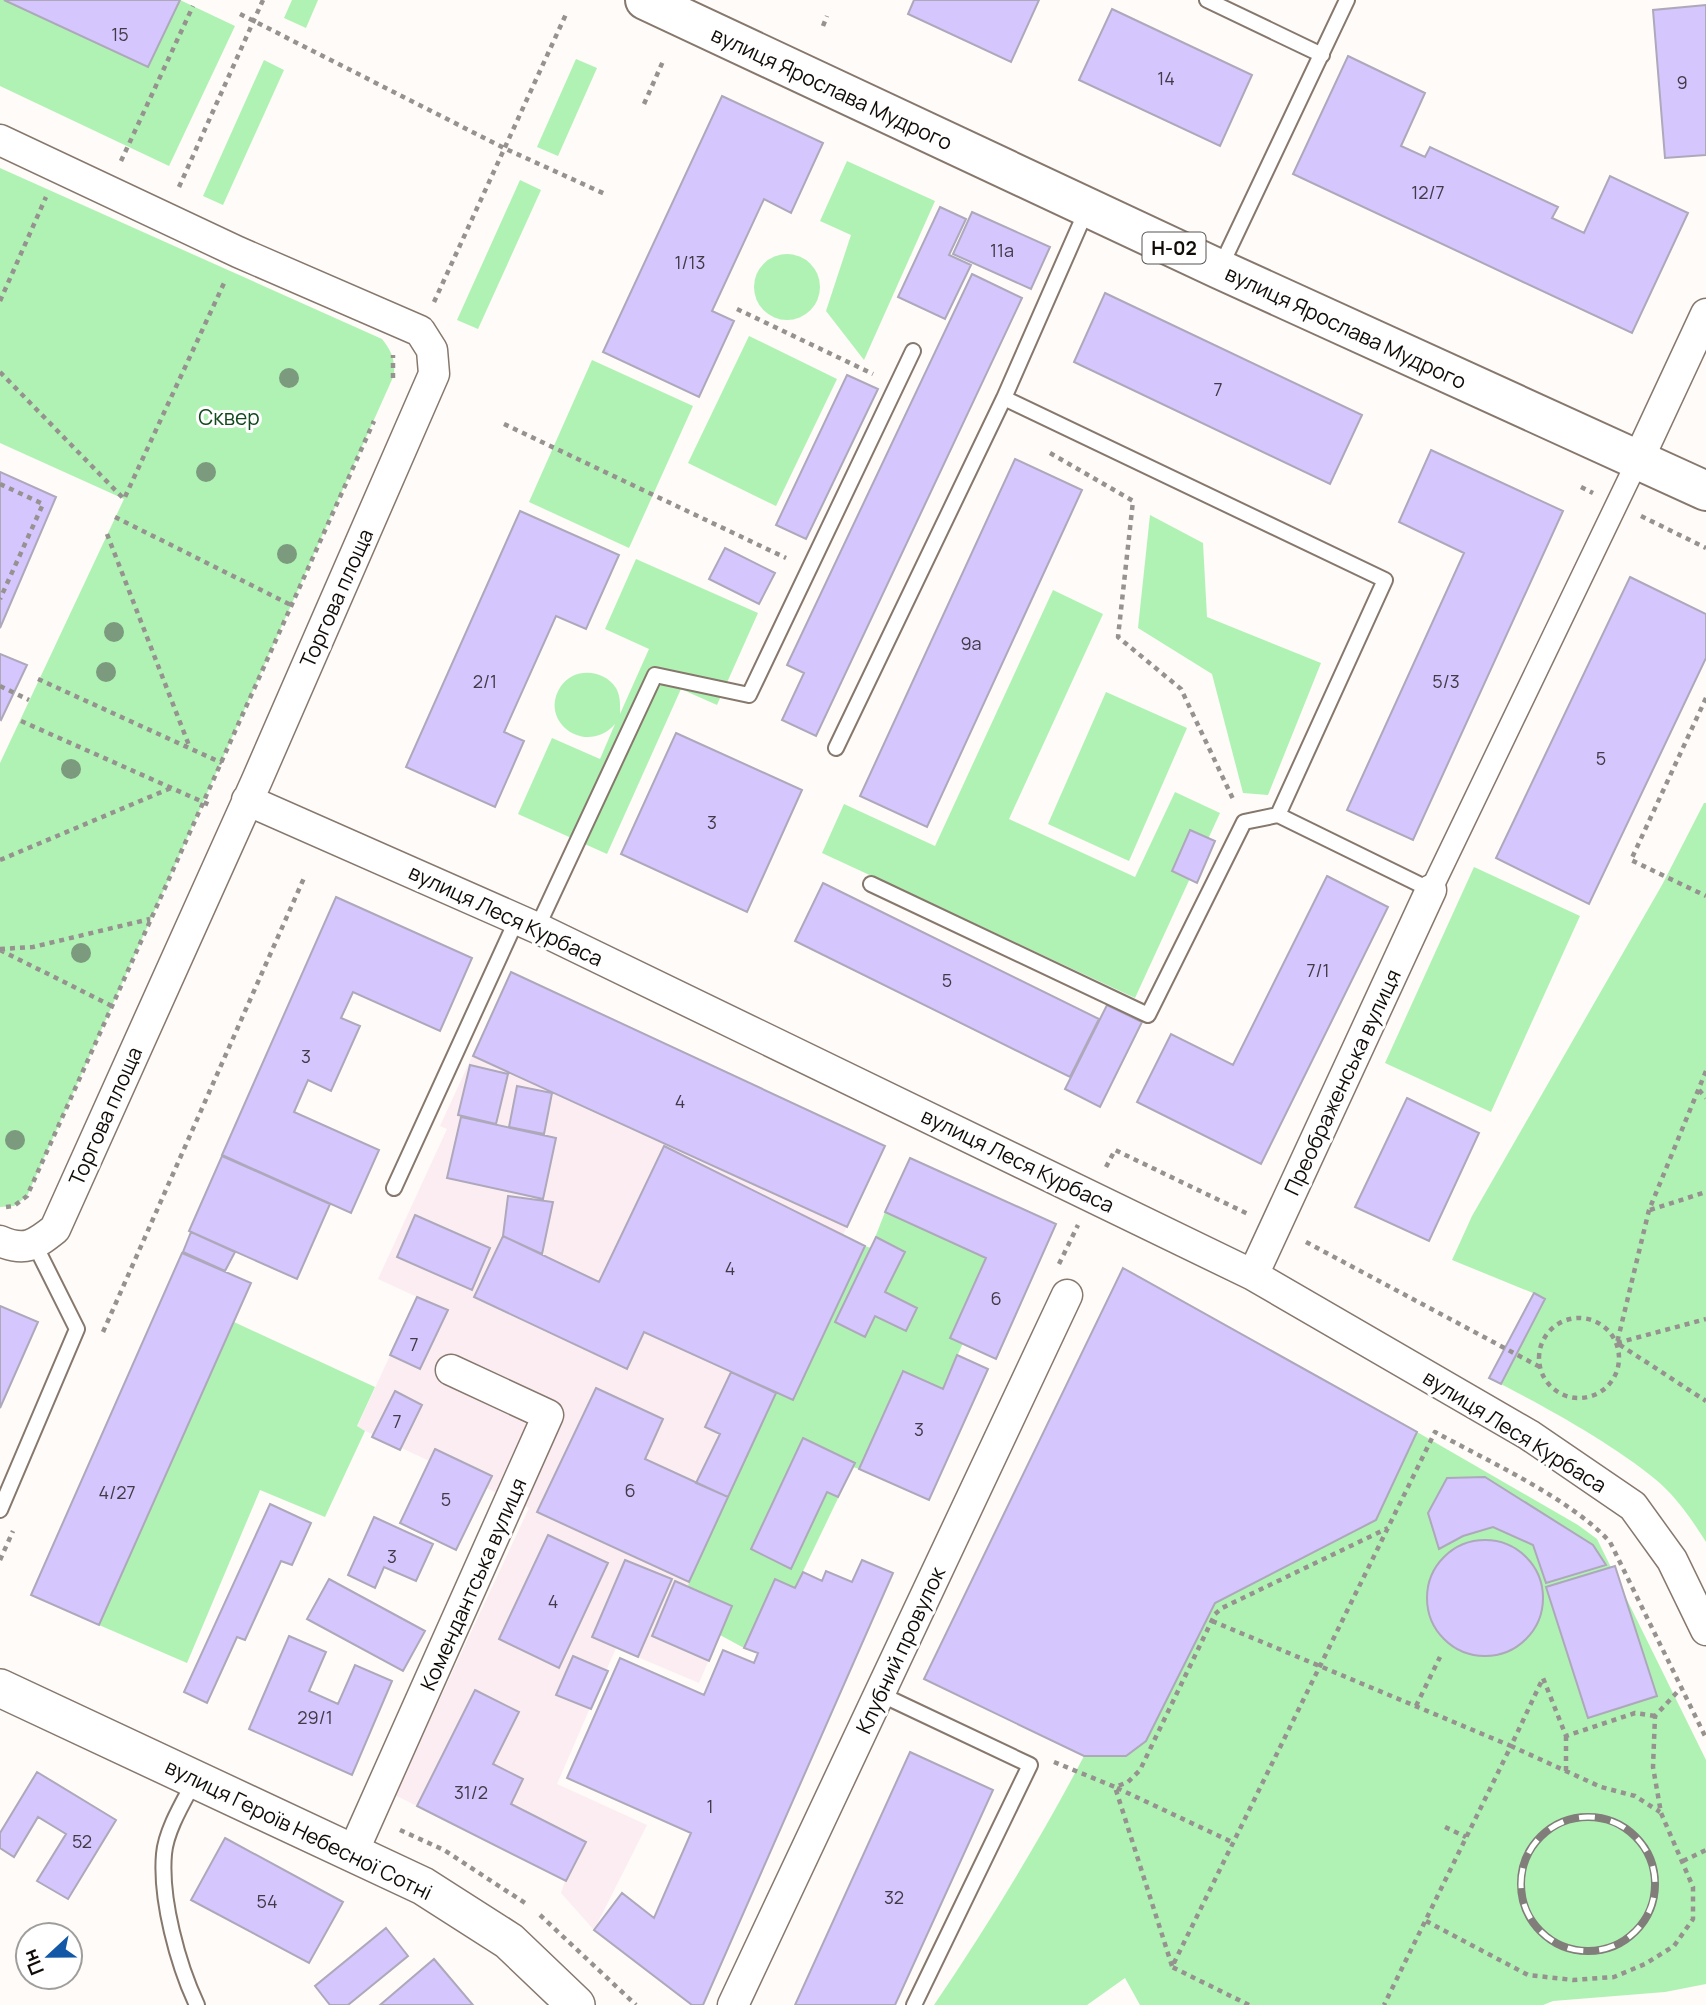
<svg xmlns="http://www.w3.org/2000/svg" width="1706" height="2005" viewBox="0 0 1706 2005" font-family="Manrope,sans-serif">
  <rect width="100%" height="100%" fill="#fefbf8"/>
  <path fill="#fcedf3" d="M511 972 885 1146 843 1235 865 1246 793 1400 776 1393 732 1606 699 1683 616 1648 557 1784 647 1825 594 1930 561 1893 565 1881 395 1795 529 1508 357 1427 417 1297 378 1279 447 1129 440 1126Z"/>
  <path fill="#b0f2b4" d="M0 0H4L148 67 180 0 235 26 169 166 0 86Z
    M292 0H318L306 28 284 18Z
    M576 59 597 68 558 156 537 147Z
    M264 60 284 70 223 205 203 196Z
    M847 161 935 201 864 360 826 311 851 235 820 221Z
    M0 168 382 339C392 352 395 359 394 375L27 1196 14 1206 0 1207V763L124 499 0 443Z
    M520 180 541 190 478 329 457 320Z
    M754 287a33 33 0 1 1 66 0a33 33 0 1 1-66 0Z
    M749 336 837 379 776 506 688 463Z
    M592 360 693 406 629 548 529 502Z
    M1150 515 1203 543 1207 617 1321 663 1268 795 1243 793 1212 674 1138 628Z
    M636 559 758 613 717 705 681 689 607 854 518 814 552 738 600 759 615 724C586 757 537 721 561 686 574 667 604 669 616 688 621 697 620 706 620 714L649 649 605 629Z
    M1053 590 1103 614 1009 819 1135 877 1175 792 1220 813 1135 998 822 853 844 804 935 846Z
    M1106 692 1187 728 1129 861 1048 824Z
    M1704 803H1706V1542C1692 1520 1676 1496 1655 1479 1610 1442 1542 1405 1489 1378L1533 1293 1452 1260 1472 1216 1662 885Z
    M1474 867 1580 916 1491 1112 1385 1063Z
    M885 1212 986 1258 950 1337 963 1343 943 1389 902 1371 859 1469 853 1467 795 1588 744 1648 720 1635 732 1606 688 1587 689 1582 776 1393 793 1400 865 1246 871 1248Z
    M234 1322 375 1387 357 1426 365 1431 325 1517 260 1490 187 1663 99 1625Z
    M1417 1432 1578 1525 1597 1539 1706 1760V1984L1665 1992 1553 2001 1543 2005H1140L1125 1978 1087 2005H934C988 1925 1039 1842 1084 1756H1126L1146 1741 1215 1603 1376 1520Z"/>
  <path fill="#d5c6fe" stroke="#ada8ba" stroke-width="2" d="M4 0H180L148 67Z
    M914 0H1039L1011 62 908 14Z
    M1706 5V155L1665 158 1653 10Z
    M1112 9 1252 75 1220 146 1079 80Z
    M1348 56 1425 93 1401 146 1425 157 1430 147 1558 207 1552 218 1584 233 1610 176 1688 213 1632 333 1293 174Z
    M722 96 823 143 791 213 764 199 712 311 734 321 699 397 603 352Z
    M940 207 966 219 949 255 971 265 945 319 898 297Z
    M972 212 1050 247 1031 289 953 254Z
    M972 274 1022 298 816 736 782 720 804 673 787 665Z
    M1105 293 1362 415 1330 484 1074 362Z
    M847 375 878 389 806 539 776 525Z
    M1431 450 1563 511 1413 840 1347 810 1464 553 1399 522Z
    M1015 459 1082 490 927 827 860 796Z
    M0 472 56 497 0 628Z
    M520 511 619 555 586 629 556 616 504 732 524 741 495 807 406 767Z
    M725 548 775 573 759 604 709 579Z
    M1630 577 1706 614V658L1589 904 1496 858Z
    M0 654 27 665 1 720 0 719Z
    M676 733 802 790 747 912 621 854Z
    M1190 830 1215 841 1197 883 1172 871Z
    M1327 876 1388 907 1261 1164 1137 1102 1171 1034 1233 1065Z
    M823 883 1099 1019 1070 1077 795 941Z
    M336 897 472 958 440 1031 353 992 341 1018 360 1026 331 1091 308 1080 294 1112 379 1150 351 1213 222 1155Z
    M511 972 885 1146 847 1227 473 1056Z
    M1107 1005 1142 1022 1100 1107 1065 1089Z
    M470 1065 508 1074 496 1124 458 1115Z
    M517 1086 552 1093 544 1134 509 1127Z
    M1407 1098 1479 1133 1429 1241 1355 1207Z
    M461 1117 556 1138 543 1199 447 1178Z
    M664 1146 865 1246 793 1400 644 1332 627 1369 474 1297 503 1236 599 1282Z
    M222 1156 330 1204 297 1279 189 1231Z
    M910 1158 1056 1224 996 1359 950 1338 986 1258 885 1212Z
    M508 1196 553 1202 542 1254 503 1236Z
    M415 1215 490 1248 472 1290 397 1257Z
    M191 1232 235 1252 225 1271 183 1252Z
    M876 1237 905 1252 885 1292 917 1308 906 1331 875 1316 865 1337 835 1322Z
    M182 1253 251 1283 99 1625 31 1595Z
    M1123 1268 1417 1432 1376 1520 1215 1603 1146 1741 1126 1756H1084L924 1679Z
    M1534 1293 1545 1299 1501 1384 1489 1378Z
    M417 1297 448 1310 420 1369 390 1355Z
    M0 1306 38 1322 0 1408Z
    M957 1355 988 1369 929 1500 859 1469 903 1371 943 1389Z
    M731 1372 776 1393 728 1497 696 1483 720 1434 705 1427Z
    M596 1388 663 1419 645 1459 728 1497 689 1582 537 1512Z
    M395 1391 422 1405 400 1450 372 1437Z
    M803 1438 855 1463 838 1497 827 1492 791 1569 751 1549Z
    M435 1449 492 1476 456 1550 400 1523Z
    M1485 1477 1593 1545 1606 1565 1546 1583 1533 1545 1493 1527 1463 1536 1439 1549 1428 1513 1447 1478Z
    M270 1504 311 1523 292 1565 281 1561 245 1640 237 1637 207 1703 184 1692Z
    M374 1517 433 1544 416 1581 384 1567 375 1588 348 1575Z
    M548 1535 608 1563 559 1668 499 1639Z
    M1427 1598a58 58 0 1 1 116 0a58 58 0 1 1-116 0Z
    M625 1560 672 1579 638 1657 592 1637Z
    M862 1560 893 1573 703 2005H692L594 1930 622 1893 654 1918 691 1833 567 1778 620 1658 704 1695 723 1650 754 1663 758 1653 744 1648 775 1579 795 1588 803 1572 822 1581 826 1571 852 1582Z
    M1615 1566 1657 1696 1588 1718 1546 1587Z
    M329 1579 425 1631 403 1671 307 1619Z
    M675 1581 732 1606 709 1661 652 1636Z
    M289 1636 326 1652 309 1691 338 1704 355 1665 392 1681 352 1775 249 1729Z
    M573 1656 608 1671 591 1709 556 1695Z
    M475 1690 519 1712 493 1764 523 1779 511 1804 586 1842 566 1881 417 1806Z
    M910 1752 993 1790 895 2005H795Z
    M37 1772 116 1820 68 1899 37 1881 66 1834 38 1817 14 1857 0 1848V1833Z
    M225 1838 343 1902 309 1963 191 1900Z
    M386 1928 408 1956 348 2005H330L315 1986Z
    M434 1959 473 2005H380Z"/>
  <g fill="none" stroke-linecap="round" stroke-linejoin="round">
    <defs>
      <path id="service" d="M1207 0 1322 55
        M1220 268 1347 0
        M836 748 1004 398 1087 209
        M1278 815 1431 890
        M871 884 1148 1015 1244 822 1278 815 1385 580 1004 398
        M537 928 655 675 749 695 913 351
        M394 1188 517 919
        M0 1510 77 1329 35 1245
        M880 1694 1030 1765 914 2005
        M195 1780C184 1801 166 1830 164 1854 160 1899 178 1965 197 2005"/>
      <path id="pedestrian" d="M1431 890 1638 460"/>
      <path id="minor" d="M0 140 238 252 420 331 432 350 434 374 257 780 55 1229C35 1245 25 1252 0 1241
        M1638 460 1706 314
        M247 800 537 928 1253 1275 1529 1435 1633 1506 1672 1560 1706 1630
        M1253 1275 1431 890
        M353 1852 548 1415 451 1370
        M733 2005 1067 1295"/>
      <path id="tertiary" d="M0 1688 423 1886 509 1941 576 2005"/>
      <path id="primary" d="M645 0 1219 269 1706 491"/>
    </defs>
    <use href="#service" stroke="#87786d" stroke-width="18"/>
    <use href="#pedestrian" stroke="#87786d" stroke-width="24"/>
    <use href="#minor" stroke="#87786d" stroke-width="33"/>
    <use href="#tertiary" stroke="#87786d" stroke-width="40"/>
    <use href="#primary" stroke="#87786d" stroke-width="42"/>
    <path stroke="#96928f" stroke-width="4.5" stroke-dasharray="5 5" stroke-linecap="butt" d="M240 14 506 149 605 194
      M823 26 827 16
      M644 104 664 59
      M121 161 193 6
      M179 187 263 0
      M0 301 46 197
      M434 302 567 12
      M737 309 873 374
      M0 372 124 499 225 281
      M393 378V355
      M504 424 786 558
      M1050 453 1133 501 1118 637 1181 689 1233 799
      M0 484 43 504 0 599
      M1581 487 1593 493
      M1641 516 1706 548
      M115 517 291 605
      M107 534 190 748
      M38 679 222 763
      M0 686 29 700
      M1706 698 1631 860 1706 896
      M21 721 212 806
      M0 860 171 788
      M0 949 33 947 150 919
      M0 950 112 1006
      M1706 1071 1649 1210 1617 1343 1706 1401
      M1699 1090 1706 1098
      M1106 1167 1115 1150 1248 1214
      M6 1207 14 1206 27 1196 374 421
      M1650 1210 1706 1192
      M1306 1242 1540 1367
      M1059 1264 1078 1225
      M1539 1358a40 40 0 1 1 80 0a40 40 0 1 1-80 0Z
      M103 1332 304 878
      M1617 1343 1706 1319
      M0 1560 13 1531
      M1212 1621 1511 1746 1384 2005
      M1416 1706 1440 1657
      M1655 1716 1635 1713 1566 1736 1543 1678 1511 1746 1601 1787 1635 1796 1660 1812
      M1566 1736V1771
      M1054 1762 1115 1787 1128 1782 1140 1770 1215 1614 1222 1608 1388 1528
      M1445 1827 1466 1837
      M400 1830 444 1850 528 1905
      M1683 1861 1706 1850
      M540 1915 636 2005
      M1426 1921 1528 1975 1573 1980 1614 1977 1645 1964 1674 1946 1693 1919V1887L1661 1813 1653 1767 1655 1716 1681 1688
      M1172 1966 1115 1787 1234 1843
      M1249 2005 1172 1967 1435 1432C1488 1461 1571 1499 1610 1542L1706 1738"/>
    <use href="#service" stroke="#fff" stroke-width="14"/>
    <use href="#pedestrian" stroke="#fff" stroke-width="21"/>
    <use href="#minor" stroke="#fff" stroke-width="30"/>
    <use href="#tertiary" stroke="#fff" stroke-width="37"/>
    <use href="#primary" stroke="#fff" stroke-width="38"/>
    <defs>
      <path id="rail" d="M1521 1884a67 67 0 1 1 134 0a67 67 0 1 1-134 0Z"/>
    </defs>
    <use href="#rail" stroke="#817d7a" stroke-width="8"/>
    <use href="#rail" stroke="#fff" stroke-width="5" stroke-dasharray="16" stroke-linecap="butt"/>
  </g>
  <g fill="#7c9a7e">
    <circle cx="289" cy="378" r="10"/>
    <circle cx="206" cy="472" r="10"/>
    <circle cx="287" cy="554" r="10"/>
    <circle cx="114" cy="632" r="10"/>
    <circle cx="106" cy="672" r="10"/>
    <circle cx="71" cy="769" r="10"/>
    <circle cx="81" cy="953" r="10"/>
    <circle cx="15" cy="1140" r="10"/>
  </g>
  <g text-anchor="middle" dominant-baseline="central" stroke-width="6" stroke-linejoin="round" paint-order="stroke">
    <g font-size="18" fill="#423a46">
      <text x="120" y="34">15</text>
      <text x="1166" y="78">14</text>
      <text x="1682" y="82">9</text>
      <text x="1428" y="192">12/7</text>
      <text x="1002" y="250">11а</text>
      <text x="690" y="262">1/13</text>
      <text x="1218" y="389">7</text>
      <text x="971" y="643">9а</text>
      <text x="485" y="681">2/1</text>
      <text x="1446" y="681">5/3</text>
      <text x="1601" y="758">5</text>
      <text x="712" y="822">3</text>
      <text x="1318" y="970">7/1</text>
      <text x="947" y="980">5</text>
      <text x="306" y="1056">3</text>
      <text x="680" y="1101">4</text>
      <text x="730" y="1268">4</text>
      <text x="996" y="1298">6</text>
      <text x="414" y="1344">7</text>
      <text x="397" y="1421">7</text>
      <text x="919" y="1429">3</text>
      <text x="630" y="1490">6</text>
      <text x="117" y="1492">4/27</text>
      <text x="446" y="1499">5</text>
      <text x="392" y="1556">3</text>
      <text x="553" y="1601">4</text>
      <text x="315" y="1717">29/1</text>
      <text x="471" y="1792">31/2</text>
      <text x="710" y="1806">1</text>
      <text x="82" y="1841">52</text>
      <text x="894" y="1897">32</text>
      <text x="267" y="1901">54</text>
    </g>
    <rect fill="#fff" stroke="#585552" stroke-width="2" x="1142.5" y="232.5" width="63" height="31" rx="5"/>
    <g font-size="19" font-weight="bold" fill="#110c08">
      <text x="1174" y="248">Н-02</text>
    </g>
    <g font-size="21" fill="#110c08" stroke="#fff">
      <text transform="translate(832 88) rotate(25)">вулиця Ярослава Мудрого</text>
      <text transform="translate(1346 327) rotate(25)">вулиця Ярослава Мудрого</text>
      <text transform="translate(336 598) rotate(-66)">Торгова площа</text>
      <text transform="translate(506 915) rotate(25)">вулиця Леся Курбаса</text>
      <text transform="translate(1342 1082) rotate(-65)">Преображенська вулиця</text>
      <text transform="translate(105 1116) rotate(-66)">Торгова площа</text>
      <text transform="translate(1018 1160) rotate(26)">вулиця Леся Курбаса</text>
      <text transform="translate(1515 1431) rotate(32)">вулиця Леся Курбаса</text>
      <text transform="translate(473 1584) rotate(-66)">Комендантська вулиця</text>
      <text transform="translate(900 1650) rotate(-65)">Клубний провулок</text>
      <text transform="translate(299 1829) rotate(26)">вулиця Героїв Небесної Сотні</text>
    </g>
    <g font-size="21" fill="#114a1b" stroke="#fff">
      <text x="229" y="417">Сквер</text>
    </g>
  </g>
  <g transform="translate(49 1956) rotate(248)"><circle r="33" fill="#ffffff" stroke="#a09e9c" stroke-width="2"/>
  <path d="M0-5L12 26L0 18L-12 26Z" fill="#1258a7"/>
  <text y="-10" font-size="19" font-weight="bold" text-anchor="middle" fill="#110c08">Пн</text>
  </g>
</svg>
